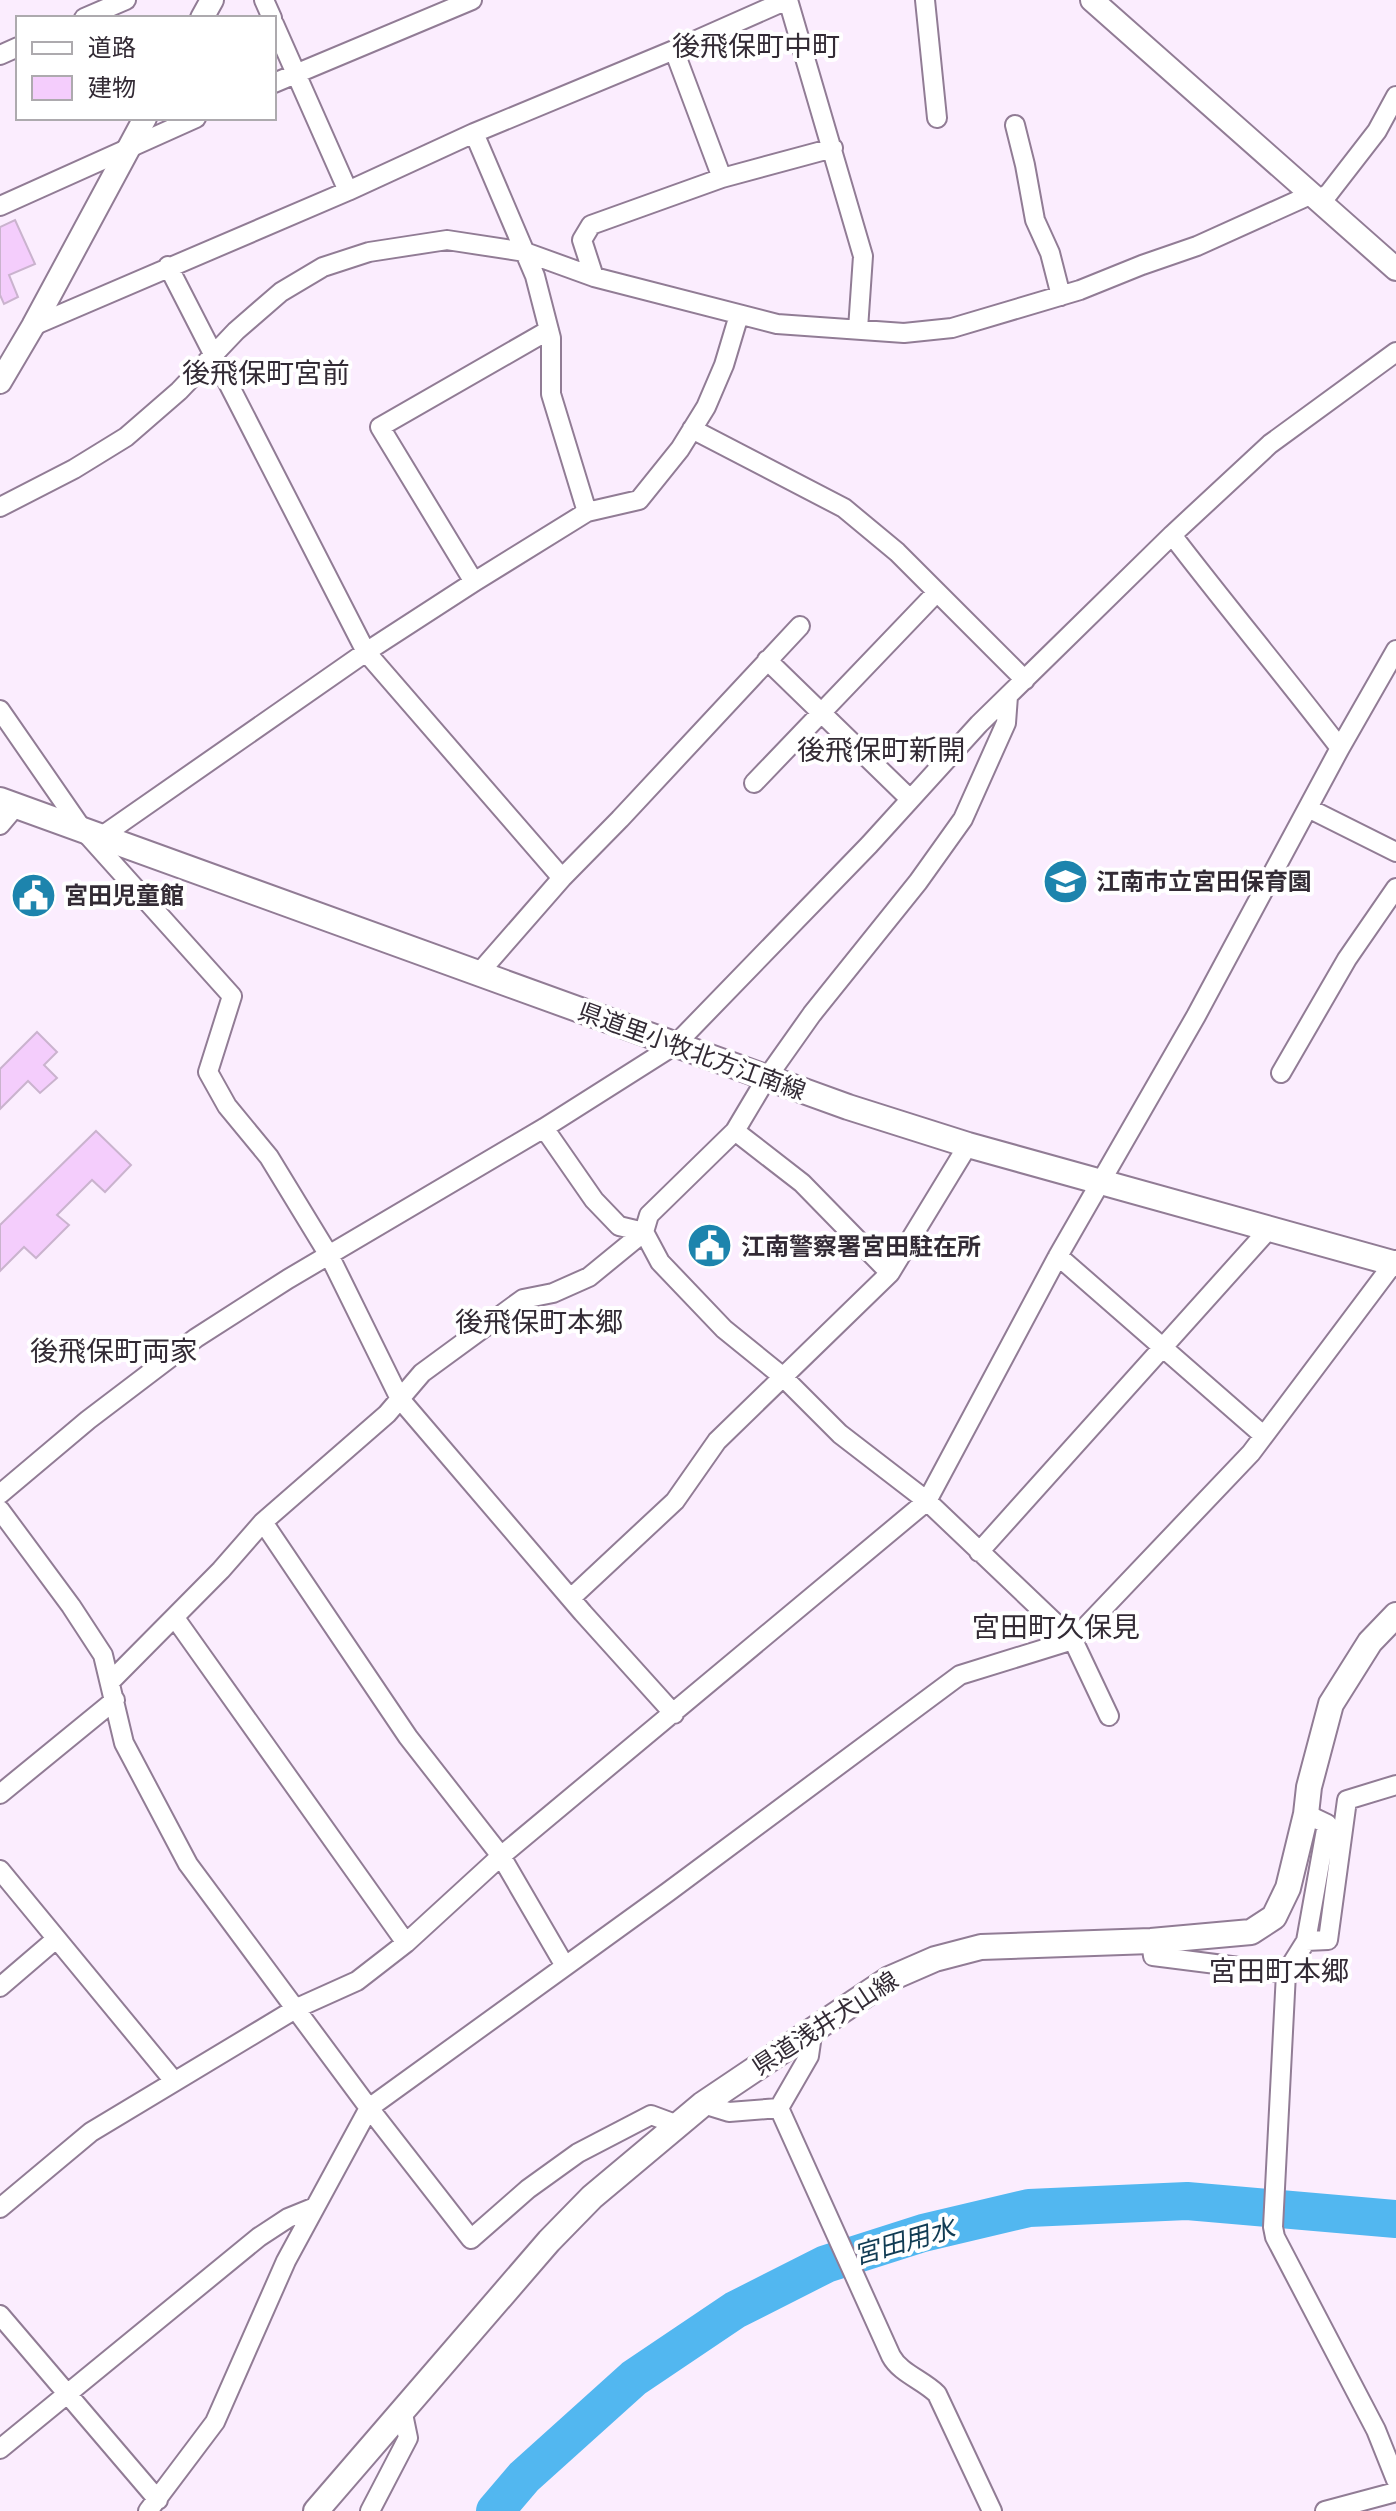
<svg xmlns="http://www.w3.org/2000/svg" width="1396" height="2511" viewBox="0 0 1396 2511" font-family="'PT Sans','Noto Sans JP',sans-serif">
  <rect width="100%" height="100%" fill="#fbedfe"/>
  <g fill="none" stroke-linecap="round" stroke-linejoin="round">
    <path stroke="#52b7f0" stroke-width="38" d="M495 2511 524 2477 634 2378 735 2310 826 2264 923 2233 1029 2208 1187 2201 1396 2219"/>
  </g>
  <path fill="#f4cdfc" stroke="#cab3ce" stroke-width="2" d="M15 220 35 264 9 275 18 297 4 304 0 295V227Z
    M37 1032 57 1052 44 1065 57 1078 40 1093 28 1081 0 1109V1069Z
    M96 1131 131 1165 105 1192 92 1180 57 1215 69 1225 36 1258 24 1247 0 1271V1225Z"/>
  <g fill="none" stroke-linecap="round" stroke-linejoin="round">
    <defs>
      <path id="minor" d="M264 0 272 18
        M788 0 863 256 858 329
        M925 0 937 118
        M84 18 126 0
        M274 24 348 191
        M674 50 722 178
        M0 55 18 47
        M274 83 472 0
        M1015 125 1025 165 1035 220 1050 253 1061 296
        M474 133 535 276 551 338V394L587 512
        M1318 200 1329 193 1377 131 1396 96
        M0 206 196 118
        M168 266 366 652 562 878
        M594 277 582 240 591 225 722 178 833 148
        M33 326 348 191 474 133 674 50 787 0
        M692 429 844 508 897 552 1025 680
        M0 507 74 469 126 437 179 391 236 331 281 292 323 267 369 252 447 240 525 252 594 277 777 324 904 333 952 328 1080 290 1142 265 1197 246 1310 195
        M1172 535C1227 607 1285 676 1340 748
        M474 582 380 427 549 330
        M767 660 910 799
        M0 710 83 830 232 996 208 1072 227 1106 269 1157 330 1257 400 1399 583 1613 674 1714
        M754 783 937 592
        M1308 808 1396 852
        M0 825 16 806
        M102 836 366 652 474 582 587 512 639 500 680 449 706 407 724 365 739 315
        M479 973 562 878 620 819 800 626
        M1281 1073 1347 959 1396 888
        M544 1128 594 1200 619 1226 644 1232 660 1262 724 1329 782 1376 840 1434 927 1501 1073 1640 1109 1716
        M1058 1256 1263 1435
        M890 1273 968 1145
        M0 1494 88 1420 196 1338 288 1279 544 1128 675 1045 869 845 979 724 1172 535 1270 444 1396 352
        M0 1510 71 1606 103 1655 124 1743 188 1864 369 2108 471 2239 528 2189 578 2153 651 2115 678 2125
        M263 1522 408 1737 501 1856 565 1966
        M979 1552 1270 1228
        M571 1598 675 1501 717 1441 890 1273 802 1183 735 1131
        M175 1618 406 1943
        M110 1682 221 1570 263 1522 387 1414 422 1373 523 1299 553 1293 589 1277 644 1232 649 1215 735 1131 766 1079 812 1014 918 882 963 819 1006 723 1008 696
        M0 1794 115 1700
        M1306 1814 1327 1824 1306 1941 1286 1973 1273 2227 1275 2237 1376 2430 1396 2480
        M0 1870 174 2081
        M1151 1941 1153 1956 1286 1973
        M1306 1941 1328 1940 1347 1800 1396 1785
        M0 1987 56 1939
        M703 2104 729 2112 779 2108
        M779 2108 891 2356C900 2373 923 2380 937 2394L992 2511
        M779 2108 809 2056 813 2028
        M0 2208 91 2132 297 2008 357 1981 406 1943 501 1856 927 1501 1058 1256 1196 1016 1340 748 1396 650
        M0 2315 158 2500
        M0 2449 259 2237 288 2218 315 2207
        M148 2511 215 2422 286 2261 369 2108 668 1892 960 1675 1073 1640 1251 1453 1396 1260
        M370 2511 408 2438 402 2409
        M1325 2511 1396 2492"/>
      <path id="tertiary" d="M1092 0 1396 269
        M202 18 212 0
        M0 382 33 326 145 118"/>
      <path id="secondary" d="M0 800 848 1107 968 1145 1396 1264
        M316 2511 549 2241 592 2197 703 2104 889 1979 935 1959 981 1947 1151 1941 1251 1932 1274 1917 1288 1888 1306 1814 1309 1787 1331 1704 1370 1642 1396 1615"/>
    </defs>
    <use href="#minor" stroke="#917c95" stroke-width="22"/>
    <use href="#tertiary" stroke="#917c95" stroke-width="26"/>
    <use href="#secondary" stroke="#917c95" stroke-width="28"/>
    <use href="#minor" stroke="#fff" stroke-width="18"/>
    <use href="#tertiary" stroke="#fff" stroke-width="22"/>
    <use href="#secondary" stroke="#fff" stroke-width="24"/>
  </g>
  <defs>
    <symbol id="school-disc" viewBox="-11 -11 22 22"><circle r="9.5" fill="#1d84ad" stroke="#fff"/><path d="M0-5L7-2L0 1L-7-2ZM-4 1L0 2.5L4 1V4Q0 6-4 4Z" fill="#fff"/></symbol>
    <symbol id="civic-disc" viewBox="-11 -11 22 22"><circle r="9.5" fill="#1d84ad" stroke="#fff"/><path d="M-.6-6.5H3V-4.5H.6V-3L4-1V1h2V6H-6V1h2V-1L-.6-3ZM-1.2 2.5V6h2.4V2.5Z" fill="#fff"/></symbol>
  </defs>
  <g fill-rule="evenodd">
    <use href="#school-disc" x="1040" y="856" width="51" height="51"/>
    <use href="#civic-disc" x="8" y="870" width="51" height="51"/>
    <use href="#civic-disc" x="684" y="1220" width="51" height="51"/>
  </g>
  <g text-anchor="middle" dominant-baseline="central" stroke-width="8" stroke-linejoin="round" paint-order="stroke">
    <g font-size="24" font-weight="bold" fill="#332b35" stroke="#fff" text-anchor="start">
      <text x="1096" y="881">江南市立宮田保育園</text>
      <text x="64" y="895">宮田児童館</text>
      <text x="741" y="1246">江南警察署宮田駐在所</text>
    </g>
    <g font-size="24" fill="#332b35" stroke="#fff">
      <text transform="translate(692 1051) rotate(20)">県道里小牧北方江南線</text>
      <text transform="translate(825 2023) rotate(-33)">県道浅井犬山線</text>
    </g>
    <g font-size="26" font-style="italic" fill="#113c54" stroke="#fff">
      <text transform="translate(904 2241) rotate(-16)">宮田用水</text>
    </g>
    <g font-size="28" fill="#332b35" stroke="#fff">
      <text x="756" y="45">後飛保町中町</text>
      <text x="266" y="372">後飛保町宮前</text>
      <text x="881" y="749">後飛保町新開</text>
      <text x="539" y="1321">後飛保町本郷</text>
      <text x="114" y="1350">後飛保町両家</text>
      <text x="1056" y="1626">宮田町久保見</text>
      <text x="1279" y="1970">宮田町本郷</text>
    </g>
  </g>
  <rect x="16" y="16" width="260" height="104" fill="#ffffff" stroke="#adaaae" stroke-width="2"/>
  <rect x="32" y="42" width="40" height="12" fill="#ffffff" stroke="#adaaae" stroke-width="2"/>
  <text x="88" y="56" font-size="24" fill="#332b35">道路</text>
  <rect x="32" y="76" width="40" height="24" fill="#f4cdfc" stroke="#adaaae" stroke-width="2"/>
  <text x="88" y="96" font-size="24" fill="#332b35">建物</text>
</svg>
